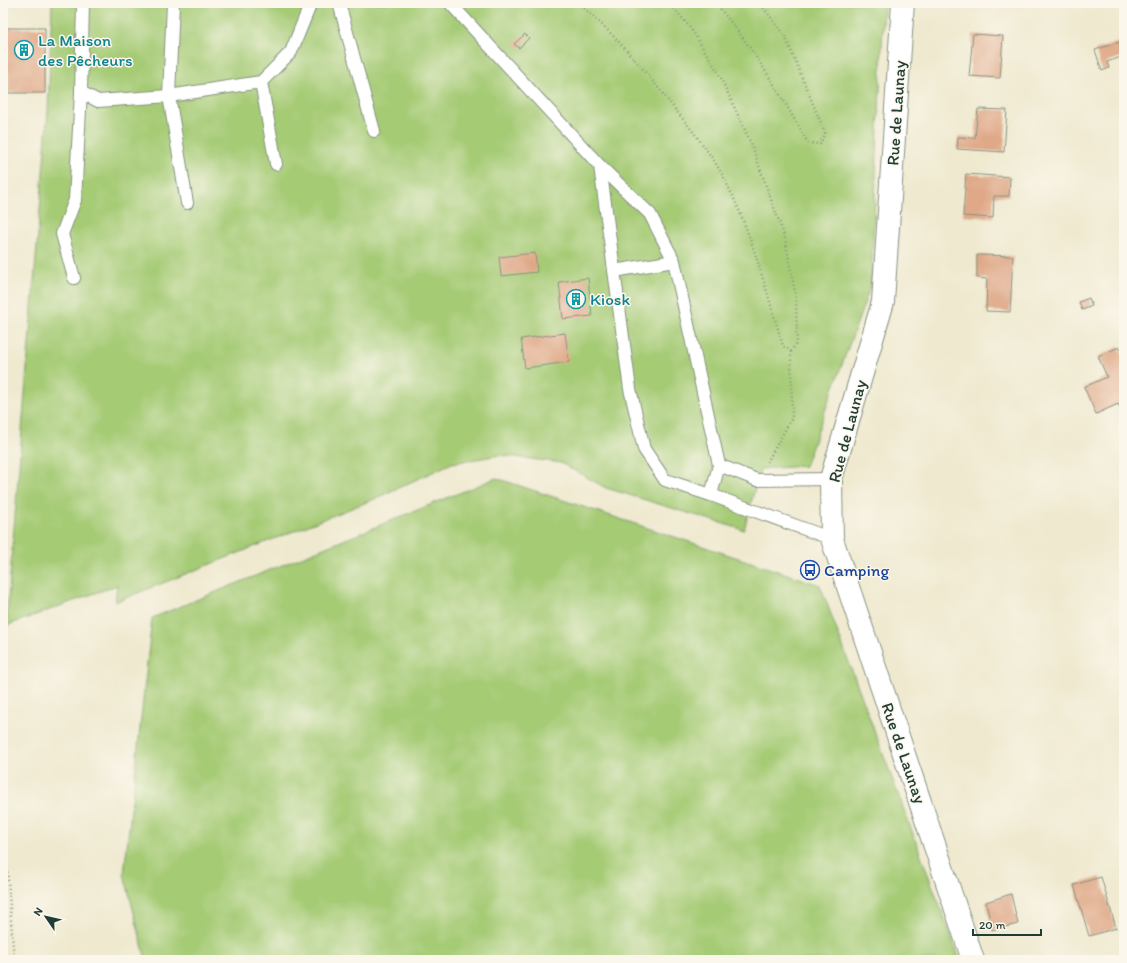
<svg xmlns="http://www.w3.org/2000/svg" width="1127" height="963" viewBox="0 0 1127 963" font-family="Itim,sans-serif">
  <rect width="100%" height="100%" fill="#fbf7ec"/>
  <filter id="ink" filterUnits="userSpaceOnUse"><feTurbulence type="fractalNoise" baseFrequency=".025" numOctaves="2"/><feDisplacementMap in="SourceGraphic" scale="8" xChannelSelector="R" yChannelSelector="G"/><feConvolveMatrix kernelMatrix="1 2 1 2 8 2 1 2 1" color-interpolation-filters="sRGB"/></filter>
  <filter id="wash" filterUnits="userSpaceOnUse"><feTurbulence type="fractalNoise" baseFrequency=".012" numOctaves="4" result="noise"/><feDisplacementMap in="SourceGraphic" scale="16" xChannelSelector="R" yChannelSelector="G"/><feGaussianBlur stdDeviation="0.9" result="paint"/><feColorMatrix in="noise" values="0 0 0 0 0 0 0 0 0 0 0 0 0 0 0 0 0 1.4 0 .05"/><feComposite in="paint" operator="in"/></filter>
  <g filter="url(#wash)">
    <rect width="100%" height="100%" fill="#efe9cf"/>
    <path fill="#a5cb75" stroke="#628454" d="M52 3H884L871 285 805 466 760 469 744 530 606 488 561 463 500 455 452 463 372 500 115 602 117 585 6 626 48 111Z
      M496 478 820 585 960 960H146L124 874 152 618Z"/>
    <g id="blocks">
      <path fill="#dfa887" d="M967 3H984V5L967 4Z
        M3 28H45V93H9V73H3Z
        M525 34 529 38 519 48 514 44Z
        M973 34 1003 36 1000 78 969 76Z
        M1119 42 1124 56 1107 62 1109 68 1102 71 1095 50Z
        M978 109 1007 110 1004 152 957 149 958 137 975 138Z
        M966 174 1010 177 1009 196H994L993 218 963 216Z
        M535 253 537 272 501 276 499 257Z
        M977 255 1013 256 1010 312 986 311 987 279 977 278Z
        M588 278 592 316 563 319 559 282Z
        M1089 298 1092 306 1082 310 1079 302Z
        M565 333 569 362 525 368 521 339Z
        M1119 347 1124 356V412H1122L1118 404 1096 414 1084 387 1107 377 1098 356Z
        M1101 877 1116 928 1089 936 1074 885Z
        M1011 894 1018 924 992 930 986 902Z"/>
    </g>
  </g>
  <g filter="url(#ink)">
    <use href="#blocks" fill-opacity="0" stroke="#879382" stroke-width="1"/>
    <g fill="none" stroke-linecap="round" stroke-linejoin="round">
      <defs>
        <path id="service" d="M83 3 81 92 98 101 169 96 261 82 291 52 311 3
          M173 3 169 96 187 203
          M339 3 374 131
          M450 3 600 166 650 214 674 261 719 465 757 480 831 479
          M261 82 276 164
          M600 166 630 389 644 449 665 480 711 495 832 539
          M614 271 674 261
          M74 278 62 234 75 200 81 92
          M711 495 719 465"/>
        <path id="tertiary" d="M903 3 883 302 831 479 832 539 973 960"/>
      </defs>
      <use href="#service" stroke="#879382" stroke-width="14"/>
      <use href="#tertiary" stroke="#879382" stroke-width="24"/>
      <path stroke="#879382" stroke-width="2.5" stroke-dasharray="1 3" stroke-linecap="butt" d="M578 3C616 35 648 74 678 113 697 136 716 160 729 188 753 238 767 293 783 346L791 351 797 343 796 298 785 238 750 141 718 72 691 29 670 3
        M715 3C752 45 781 95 808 143L820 144 825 133 785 36 760 3
        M767 462 792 418 791 351
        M3 812 14 960"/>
      <use href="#service" stroke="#fff" stroke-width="12"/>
      <use href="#tertiary" stroke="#fff" stroke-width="22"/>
    </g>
  </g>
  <defs>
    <symbol id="building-ring" viewBox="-11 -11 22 22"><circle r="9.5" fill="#fbf7ec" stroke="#0f9aa8" stroke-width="1.5"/><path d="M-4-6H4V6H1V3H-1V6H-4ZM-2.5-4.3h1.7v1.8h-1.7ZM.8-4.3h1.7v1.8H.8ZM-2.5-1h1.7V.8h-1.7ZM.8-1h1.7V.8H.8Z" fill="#0f9aa8"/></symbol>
    <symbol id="bus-ring" viewBox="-11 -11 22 22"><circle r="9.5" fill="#fbf7ec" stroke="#1a4fb4" stroke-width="1.5"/><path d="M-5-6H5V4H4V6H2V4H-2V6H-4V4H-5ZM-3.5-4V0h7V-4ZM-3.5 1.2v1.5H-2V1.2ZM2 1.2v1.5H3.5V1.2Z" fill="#1a4fb4"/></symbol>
  </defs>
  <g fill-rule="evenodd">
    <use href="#building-ring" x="13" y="39" width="22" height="22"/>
    <use href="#building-ring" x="565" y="288" width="22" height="22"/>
    <use href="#bus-ring" x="799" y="559" width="22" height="22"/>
  </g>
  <g text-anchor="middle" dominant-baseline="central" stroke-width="3" stroke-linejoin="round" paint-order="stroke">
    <g font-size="17" fill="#0d838f" stroke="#fbf7ec" text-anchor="start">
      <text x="38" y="40">La Maison<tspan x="38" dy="20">des Pêcheurs</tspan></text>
      <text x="590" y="299">Kiosk</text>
    </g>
    <g font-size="17" fill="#1f3d34" stroke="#fbf7ec">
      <text transform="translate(896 113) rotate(-86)">Rue de Launay</text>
      <text transform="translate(847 431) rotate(-75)">Rue de Launay</text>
      <text transform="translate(904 753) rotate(71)">Rue de Launay</text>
    </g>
    <g font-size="17" fill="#164399" stroke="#fbf7ec" text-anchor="start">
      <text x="824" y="570">Camping</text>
    </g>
  </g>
  <rect width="1127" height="963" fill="none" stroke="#fbf7ec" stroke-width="16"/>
  <g transform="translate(46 917) rotate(304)" stroke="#fbf7ec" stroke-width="3" paint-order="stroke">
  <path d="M0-3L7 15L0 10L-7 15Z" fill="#1f3d34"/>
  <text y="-6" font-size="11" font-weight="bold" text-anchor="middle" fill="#1f3d34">N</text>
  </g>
  <path d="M973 929v6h68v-6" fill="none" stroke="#1f3d34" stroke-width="2"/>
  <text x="979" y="929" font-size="12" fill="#1f3d34" stroke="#fbf7ec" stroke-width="3" paint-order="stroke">20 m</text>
</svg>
